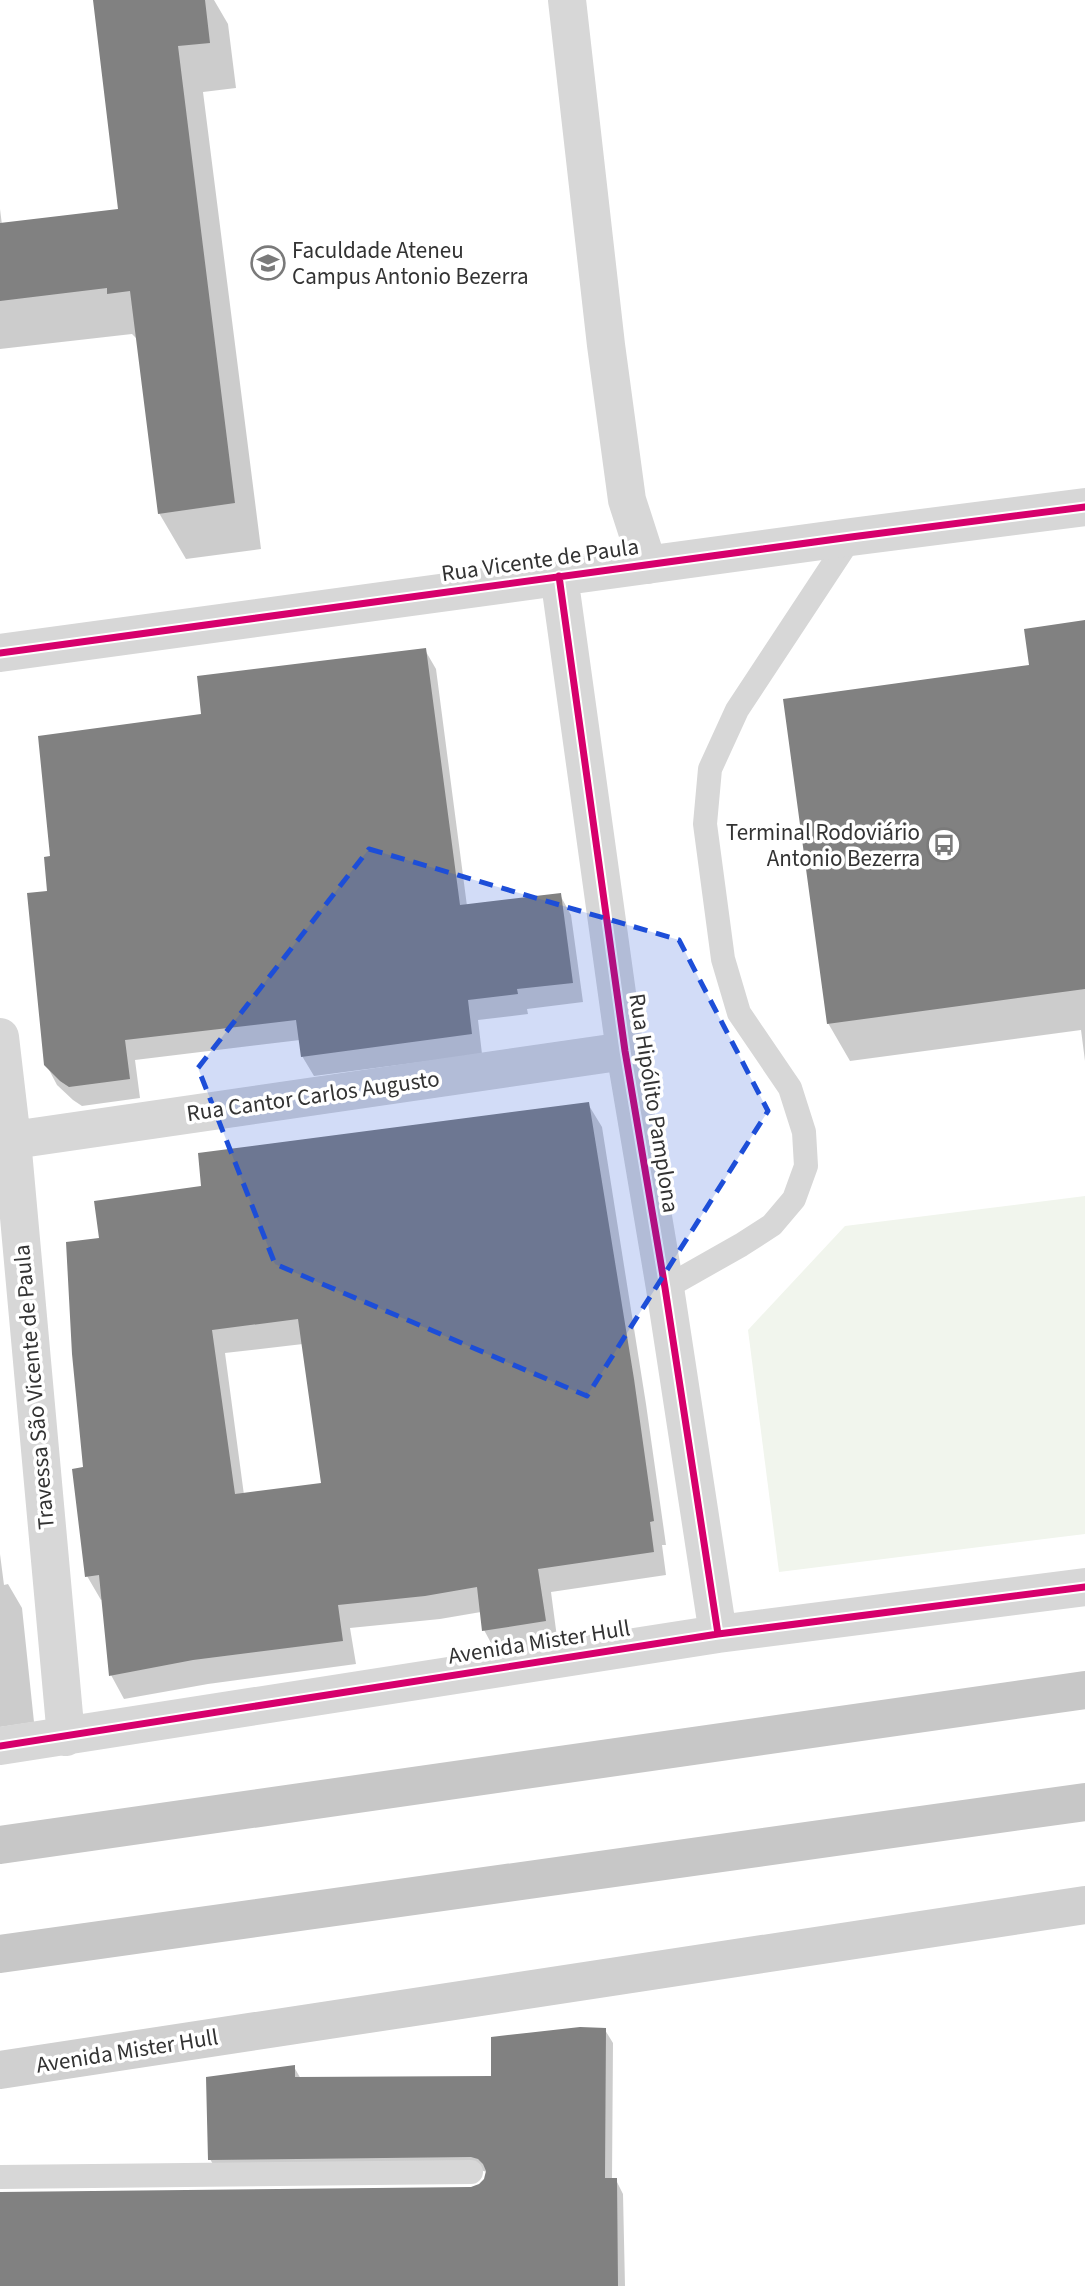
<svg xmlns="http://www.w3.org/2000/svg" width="1085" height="2286" viewBox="0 0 1085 2286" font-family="'Source Sans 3',sans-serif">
  <rect width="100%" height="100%" fill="#fff"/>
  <path fill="#f1f5ed" d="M1085 1196V1534L779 1572 748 1330 845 1226Z"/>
  <path fill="#0003" fill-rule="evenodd" d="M94 0H214L228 24 236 88 203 92 261 549 186 559 159 513 137 339 132 334 0 349V209L2 225 120 210Z
    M1085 622V1061L1081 1030 850 1061 828 1023 1031 667Z
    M425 650 436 669 467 906 560 895 571 915 583 1002 527 1009 528 1014 478 1020 482 1054 314 1076 302 1056 300 1040 135 1060 140 1098 82 1106 73 1100 57 1085 46 1064 49 892 52 858 203 715Z
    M588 1104 602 1127 646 1404 666 1545H662L666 1575 551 1592 558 1645 497 1654 484 1630 481 1612 440 1619 350 1628 356 1664 208 1684 124 1699 111 1675 103 1599 101 1600 87 1576 85 1469 101 1240 203 1188ZM303 1344 323 1485 244 1495 225 1353Z
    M0 1554 4 1585 8 1584 22 1608 34 1722 0 1727Z
    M605 2030 613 2043 612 2180H616L623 2194 625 2286H0V2193L472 2189 485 2181 487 2172 480 2170 218 2173 210 2159 294 2067 301 2079 492 2077Z"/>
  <path fill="#818181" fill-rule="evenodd" d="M93 0H205L210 43 178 46 235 503 158 514 130 291 107 294V288L0 301V223L118 209Z
    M1085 620V989L827 1024 783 699 1029 665 1024 629Z
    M426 648 460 905 561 893 573 983 517 989 518 994 468 1000 472 1034 301 1057 296 1020 125 1040 130 1079 69 1087 60 1081 44 1065 27 893 47 891 44 857 50 856 38 736 201 714 197 676Z
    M589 1102 634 1379 654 1521 650 1522 654 1552 538 1569 546 1621 482 1631 477 1587 425 1596 338 1605 343 1641 193 1660 109 1676 99 1575 85 1577 72 1469 83 1467 72 1354 66 1242 99 1238 94 1201 201 1186 198 1153ZM298 1319 321 1483 235 1494 212 1330Z
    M580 2027 606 2028 605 2178H617L618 2286H0V2192L471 2187 479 2184 484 2179 486 2171 483 2164 478 2159 471 2157 208 2160 206 2077 295 2065V2077L491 2076V2037Z"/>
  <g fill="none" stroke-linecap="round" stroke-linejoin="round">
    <path stroke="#d7d7d7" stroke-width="24" d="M665 1288 741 1245 772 1225 794 1199 806 1166 804 1132 790 1088 739 1013 723 959 705 824 710 769 737 710 851 537
      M0 2177 471 2172"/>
    <path stroke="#d7d7d7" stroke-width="38" d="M567 0 606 345 627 500 648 565
      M559 576 625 1051 665 1288 718 1634
      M0 653 851 537 1085 507
      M0 1037 12 1140 66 1737
      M0 1142 625 1051
      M0 1746 718 1634 1085 1587"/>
    <path stroke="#d0d0d0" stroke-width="38" d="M0 2070 1085 1905"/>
    <path stroke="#c7c7c7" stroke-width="38" d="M0 1845 1085 1690
      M0 1954 1085 1802"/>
    <defs>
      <path id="cycleway" d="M559 576 625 1051 665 1288 718 1634
        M0 653 851 537 1085 507
        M0 1746 718 1634 1085 1587"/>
    </defs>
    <use href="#cycleway" stroke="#fff" stroke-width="11"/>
    <use href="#cycleway" stroke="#d6006c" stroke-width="7"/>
  </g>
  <path fill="#1d4ed8" fill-opacity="0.2" stroke="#1d4ed8" stroke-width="5" stroke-dasharray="14 9" stroke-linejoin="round" d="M369 849 679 940 768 1111 587 1396 275 1264 198 1068Z"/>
  <defs>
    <symbol id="university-ring" viewBox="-11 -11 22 22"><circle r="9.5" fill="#fff" stroke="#7a7a7a" stroke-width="1.5"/><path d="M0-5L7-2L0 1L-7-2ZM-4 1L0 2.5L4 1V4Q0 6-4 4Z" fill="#7a7a7a"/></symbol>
    <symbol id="bus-ring" viewBox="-11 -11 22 22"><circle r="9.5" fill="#fff" stroke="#7a7a7a" stroke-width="1.5"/><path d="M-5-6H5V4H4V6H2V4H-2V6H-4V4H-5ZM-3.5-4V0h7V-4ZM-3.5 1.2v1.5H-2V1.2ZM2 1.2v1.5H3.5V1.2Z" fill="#7a7a7a"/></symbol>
  </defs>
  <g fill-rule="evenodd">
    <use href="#university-ring" x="249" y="244" width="38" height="38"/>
    <use href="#bus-ring" x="925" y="826" width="38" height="38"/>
  </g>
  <g text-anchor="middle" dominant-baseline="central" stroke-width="7" stroke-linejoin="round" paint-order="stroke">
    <g font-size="23" fill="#333" stroke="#fff" text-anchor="start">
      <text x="292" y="250">Faculdade Ateneu<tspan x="292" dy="26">Campus Antonio Bezerra</tspan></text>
      <text x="920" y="832" text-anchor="end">Terminal Rodoviário<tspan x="920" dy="26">Antonio Bezerra</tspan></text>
    </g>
    <g font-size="23" fill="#333" stroke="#fff">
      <text transform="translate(540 560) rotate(-8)">Rua Vicente de Paula</text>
      <text transform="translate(313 1096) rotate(-8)">Rua Cantor Carlos Augusto</text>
      <text transform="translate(654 1103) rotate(81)">Rua Hipólito Pamplona</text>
      <text transform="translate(34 1387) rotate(-95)">Travessa São Vicente de Paula</text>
      <text transform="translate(539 1642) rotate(-9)">Avenida Mister Hull</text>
      <text transform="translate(127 2051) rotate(-9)">Avenida Mister Hull</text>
    </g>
  </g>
</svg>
